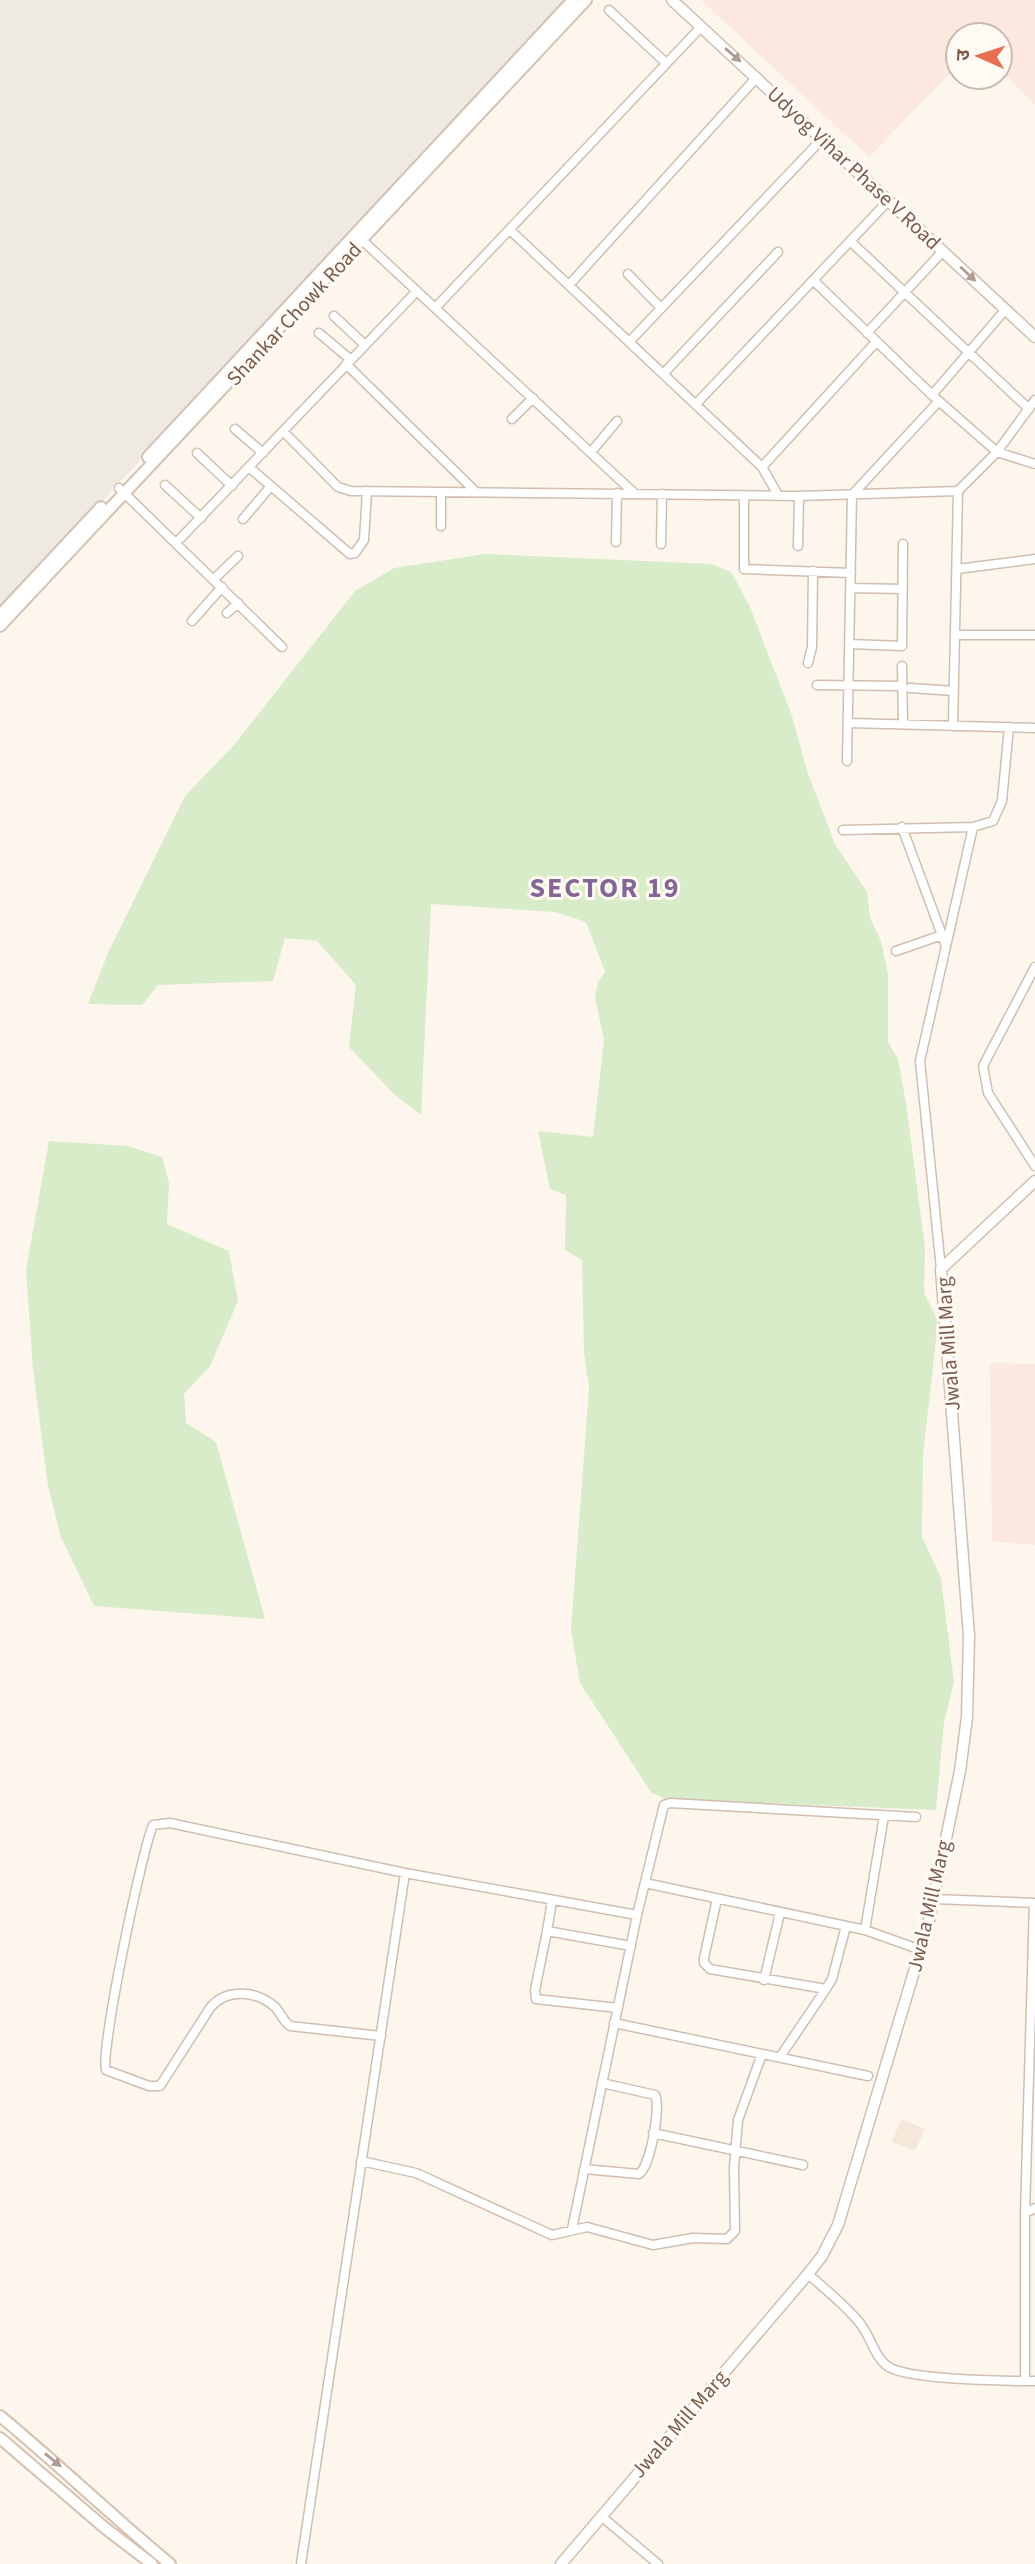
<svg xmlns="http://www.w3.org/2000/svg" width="1035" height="2564" viewBox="0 0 1035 2564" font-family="'Source Sans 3','Noto Sans Devanagari',sans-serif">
  <rect width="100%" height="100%" fill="#fdf6ec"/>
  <path fill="#f5e8da" d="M901 2119 925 2129 915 2151 892 2142Z"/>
  <path fill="#fde8e0" d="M701 0H1035V105L1000 70V35H958V65L869 157Z
    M990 1363 1035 1364V1545L992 1541Z"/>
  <path fill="#efe9e4" d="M0 0H566L0 612Z"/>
  <path fill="#d8ecc9" d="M485 554 712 564 731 572 750 607 792 716 807 771 835 844 867 892 870 918 881 941 888 974V1042L898 1059 906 1103 925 1248 924 1293 938 1321 923 1455 922 1537 941 1578 954 1682 944 1722 936 1810 665 1799 651 1792 580 1683 571 1630 589 1388 584 1353 582 1260 565 1250 566 1195 550 1189 538 1131 593 1137 604 1040 595 997 598 982 605 972 586 922 555 912 431 904 421 1115 395 1095 349 1047 356 985 317 941 285 938 273 981 158 985 142 1005 88 1004 108 953 185 796 234 745 355 591 394 568Z
    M49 1141 128 1146 162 1157 169 1183 167 1224 229 1251 238 1301 210 1366 184 1394 186 1423 216 1442 265 1619 94 1606 61 1537 48 1486 33 1369 26 1270Z"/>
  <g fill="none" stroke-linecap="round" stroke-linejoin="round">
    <defs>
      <path id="minor" d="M609 10 666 63
        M510 230 762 467 778 495
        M363 241 634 493
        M850 241 1029 409
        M628 274 661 308
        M813 280 932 395 997 452 1035 464
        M569 285 757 77
        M436 307 701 27
        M334 316 365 345
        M319 333 351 360
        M867 333 943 251
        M630 341 823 138
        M346 364 476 492
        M664 373 778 252
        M932 395 1006 309
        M696 404 889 200
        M512 419 533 398
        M235 429 263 453
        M283 431 338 487 351 491 799 496 958 491 997 452 1035 400
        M591 452 617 421
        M197 453 232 486
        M762 467 876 342
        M250 468 350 554 355 553 364 540 367 491
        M165 485 201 518
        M119 488 282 647
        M744 496V569L851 573
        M243 519 271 486
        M441 526V492
        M616 542 617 493
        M176 543 417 291
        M661 544 662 494
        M798 546 799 496
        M957 569 1035 559
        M214 579 238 556
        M851 588 903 589
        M227 613 238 603
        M192 621 222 587
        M956 635H1035
        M850 644 902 646 903 544
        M808 663 812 647 813 571
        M902 666 903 723
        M817 685 902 686
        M910 688 954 691
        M850 723 1035 728
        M953 726 958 491
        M847 761 852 495 939 401
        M902 827 946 946
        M843 830 973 827 993 821 1002 801 1009 727
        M896 951 942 935
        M1035 967 983 1066 988 1093 1035 1166
        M941 1269 920 1061 973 827
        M645 1883 865 1930 921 1950
        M717 1899 704 1958V1963L710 1969 826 1989 832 1979 846 1926
        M934 1899 1035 1903
        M865 1930 884 1816
        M547 1931 552 1901
        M764 1980 780 1913
        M618 2008 536 1999 535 1990 547 1931 631 1946
        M614 2023 868 2076
        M381 2036 290 2026C283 2021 281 2014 276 2008 257 1990 226 1988 210 2008L160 2086H149L106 2070C100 2050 142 1850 153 1825L170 1823 405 1873 637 1915
        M780 2057 826 1989
        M653 2133 803 2165
        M361 2161 416 2173 552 2235 587 2227 653 2245 693 2238 727 2239 735 2231 734 2168 738 2120 762 2054
        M584 2169 639 2174C650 2167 661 2108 655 2095L602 2083
        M1025 2213 1035 2208
        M572 2229 637 1915 664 1805 670 1803 916 1817
        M808 2274C825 2289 845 2305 859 2322 871 2336 874 2358 889 2367 909 2380 1007 2381 1035 2381
        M1025 2381V2213L1034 1903
        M601 2516 658 2564
        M301 2564 405 1873"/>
      <path id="tertiary" d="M672 0 1035 337
        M561 2564 808 2274 822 2256 838 2225 928 1925 960 1771 967 1717 969 1636 941 1269 1035 1181"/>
      <path id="secondary" d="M148 457 573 0
        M0 615 101 507
        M0 626 586 0
        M0 2416C58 2464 112 2516 170 2564
        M0 2438 105 2528 152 2564"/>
    </defs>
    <use href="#minor" stroke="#d1beb0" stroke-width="11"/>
    <use href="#tertiary" stroke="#d1beb0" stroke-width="13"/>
    <use href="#secondary" stroke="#d6c0b0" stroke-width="14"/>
    <use href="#minor" stroke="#fff" stroke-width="8"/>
    <use href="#tertiary" stroke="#fff" stroke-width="10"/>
    <use href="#secondary" stroke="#fff" stroke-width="10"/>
  </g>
  <defs><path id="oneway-solid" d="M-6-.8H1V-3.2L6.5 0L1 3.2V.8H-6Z" transform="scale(1.75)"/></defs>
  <g fill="#af9d94">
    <use href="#oneway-solid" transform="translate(733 55) rotate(41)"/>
    <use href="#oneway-solid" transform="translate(968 274) rotate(43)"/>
    <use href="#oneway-solid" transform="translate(53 2460) rotate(39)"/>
  </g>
  <g text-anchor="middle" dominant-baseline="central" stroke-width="6" stroke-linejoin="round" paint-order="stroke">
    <g font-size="21" fill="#7a5c4d" stroke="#fffaf3">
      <text transform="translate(854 168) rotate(43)">Udyog Vihar Phase V Road</text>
      <text transform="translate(294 314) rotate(-47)">Shankar Chowk Road</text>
      <text transform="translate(948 1344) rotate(-94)">Jwala Mill Marg</text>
      <text transform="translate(929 1906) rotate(-77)">Jwala Mill Marg</text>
      <text transform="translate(679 2424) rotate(-49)">Jwala Mill Marg</text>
    </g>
    <g font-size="28" font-weight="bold" letter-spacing="2" fill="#846695" stroke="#fffaf3">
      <text x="605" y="888">SECTOR 19</text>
    </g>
  </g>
  <g transform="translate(979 56) rotate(273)"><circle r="33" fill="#fffaf3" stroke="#cabbb1" stroke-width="2"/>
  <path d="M0-5L12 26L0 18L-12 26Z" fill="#e76f51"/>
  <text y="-10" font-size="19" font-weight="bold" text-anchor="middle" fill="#7a5c4d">उ</text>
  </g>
</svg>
